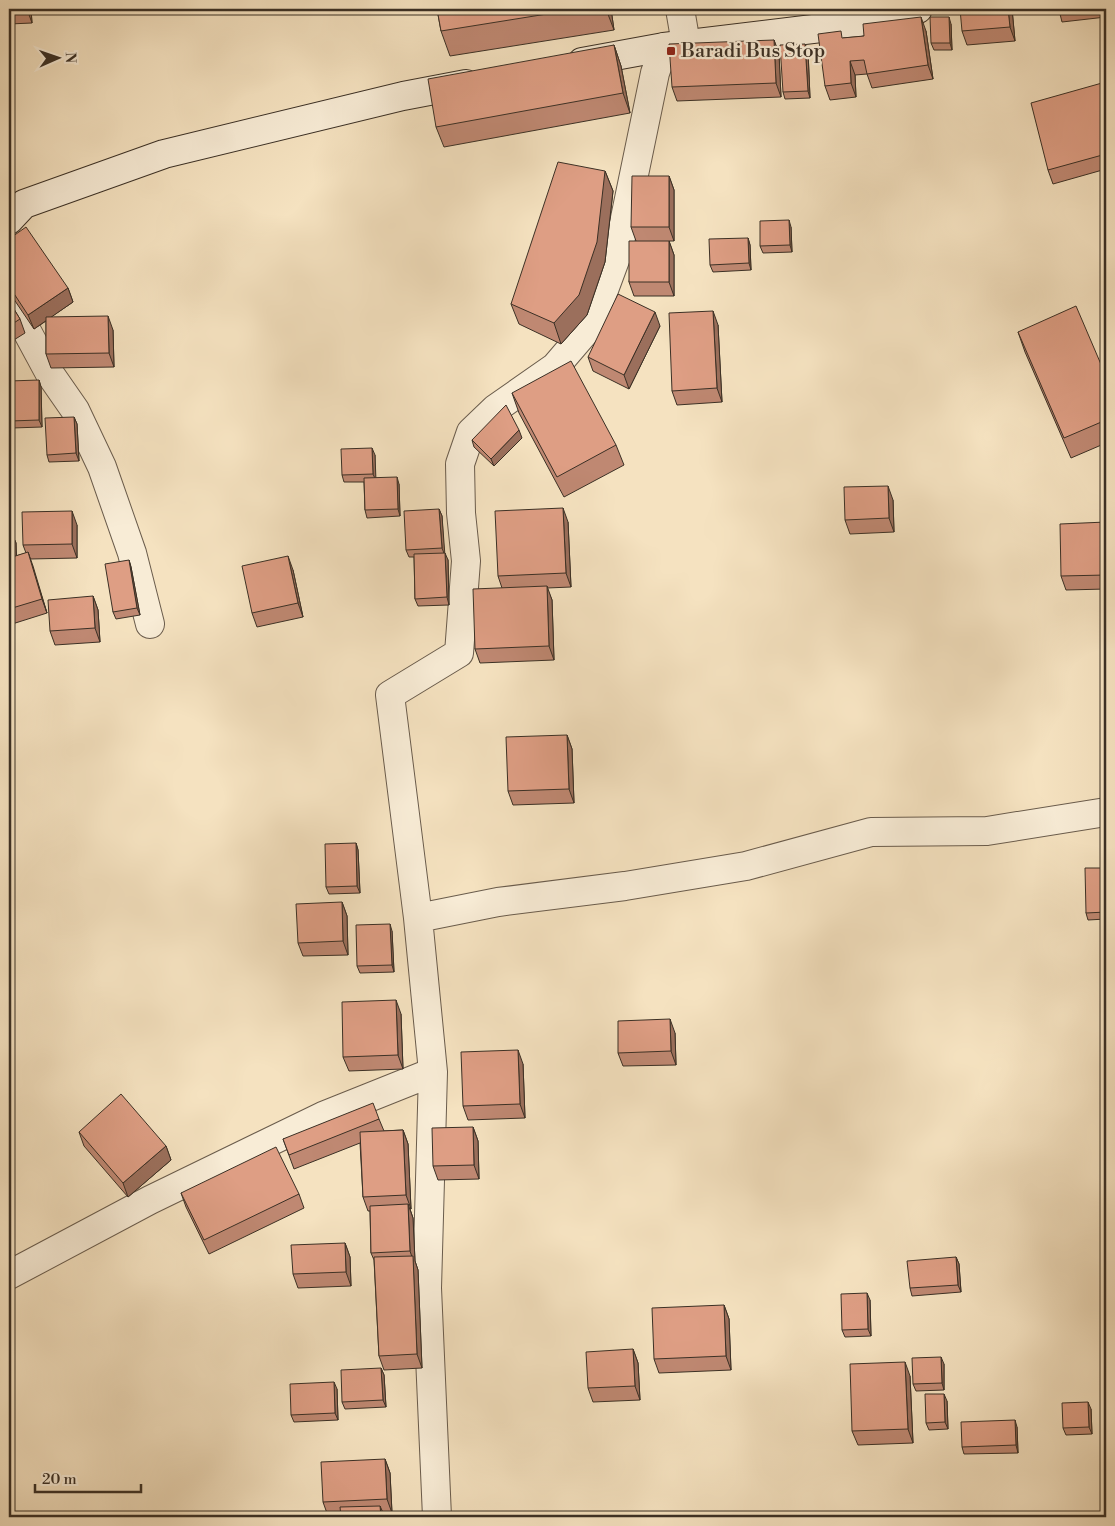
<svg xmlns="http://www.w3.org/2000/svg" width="1115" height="1526" viewBox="0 0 1115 1526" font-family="'Libre Bodoni',serif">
  <rect width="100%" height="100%" fill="#f5e2c0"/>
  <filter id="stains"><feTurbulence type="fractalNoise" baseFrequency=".004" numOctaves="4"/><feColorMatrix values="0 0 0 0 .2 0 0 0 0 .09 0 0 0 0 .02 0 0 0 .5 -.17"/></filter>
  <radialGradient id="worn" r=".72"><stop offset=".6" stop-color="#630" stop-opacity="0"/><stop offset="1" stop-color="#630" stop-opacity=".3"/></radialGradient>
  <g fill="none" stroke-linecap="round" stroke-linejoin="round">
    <defs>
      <path id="street" d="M680 9 686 44
        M9 298 50 374 75 410 102 467 132 553 150 624
        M418 918 498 902 625 886 746 866 871 832 987 831 1106 812
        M9 1275 150 1200 323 1116 433 1072
        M437 1517 427 1288 433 1072 418 918 390 695 459 653 466 561 461 513 460 464 471 432 495 409 555 367 591 325 618 252 655 73 664 47"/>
      <path id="secondary" d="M582 62 664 47 846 25 918 9
        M9 220 24 204 164 154 403 96 466 84"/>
    </defs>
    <use href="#street" stroke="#6a5c4c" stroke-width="30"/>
    <use href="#secondary" stroke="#3b3025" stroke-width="30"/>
    <use href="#street" stroke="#f8ecd6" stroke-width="28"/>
    <use href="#secondary" stroke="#f8ecd6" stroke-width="28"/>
  </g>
  <path fill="#bf8872" stroke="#3b3025" d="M9 9H31L32 23 9 24Z
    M437 9H611L614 30 450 56 441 31Z
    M1012 9 1015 41 967 45 962 31Z
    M1106 9V17L1062 22 1060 14Z
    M951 24 952 50H934L931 43Z
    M926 31 933 79 872 88 867 74 855 75 856 97 830 100 825 86 843 38Z
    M774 40 779 54 781 97 677 101 672 87Z
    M805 44 808 51 810 98 785 99 783 92Z
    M614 45 621 66 630 113 444 147 436 127Z
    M1106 95V169L1053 184 1048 170Z
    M605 171 613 191 605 262 587 315 561 344 519 324 511 304Z
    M669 176 674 190V241H669L674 255V296H634L629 282 636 241 631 227Z
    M791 227 792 252 763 253 760 246Z
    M748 238 750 245 751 270 713 272 710 265Z
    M9 239 68 288 73 302 51 317 113 330 114 367 51 368 46 354V321L34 329 9 292Z
    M9 301 20 319 25 333 9 343Z
    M718 325 722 402 677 405 672 391Z
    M660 326 629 389 593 371 588 357Z
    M1018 332 1106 376V443L1071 458 1025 352Z
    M39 380 41 387 42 427 12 428 10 421Z
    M512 393 616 445 624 465 564 497 519 413Z
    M74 417 77 424 79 461 49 462 47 455Z
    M522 438 494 466 474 447 472 440Z
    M375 455V478L399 484 400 516 367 518 365 510 364 482H344L342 475Z
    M893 500 894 532 850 534 845 520Z
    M439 509 442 516 444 553 448 560 449 605 418 606 415 599 414 557H409L406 550Z
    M568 522 571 587 547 588 552 600 554 660 480 663 475 649 502 588 498 576Z
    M1106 522V589L1066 590 1061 576Z
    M77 525V558L30 559 47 613 9 625V536H13L16 543V556L26 553 23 545Z
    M129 560 131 567 140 615 116 619 113 612Z
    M293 570 303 617 257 627 252 613Z
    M93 596 98 610 100 642 55 645 50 631Z
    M567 735 572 749 574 803 513 805 508 791Z
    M356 843 358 850 360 893 329 894 326 887Z
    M1106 868V919L1088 920 1086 913Z
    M342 902 347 916 348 955 303 956 298 943Z
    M392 931 394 972 360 973 357 966Z
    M401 1014 403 1069 349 1071 343 1057Z
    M675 1033 676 1065 623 1066 618 1053Z
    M523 1064 525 1118 468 1120 463 1106Z
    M379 1119 384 1131 403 1130 408 1144 411 1209H410L413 1218 415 1261 418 1270 422 1368 384 1370 379 1356 374 1260 371 1253 370 1211H368L363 1197 360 1143 294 1169 283 1139Z
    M473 1127 478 1141 479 1179 438 1180 433 1166Z
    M79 1132 166 1146 171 1160 128 1197 84 1146Z
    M181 1193 299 1194 304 1208 209 1254 186 1207Z
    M345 1243 350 1257 351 1286 298 1288 293 1274Z
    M956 1257 959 1264 961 1292 912 1296 910 1288Z
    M870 1300 871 1336 845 1337 842 1330Z
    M724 1305 729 1319 731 1370 659 1373 654 1359Z
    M633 1349 638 1363 640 1400 593 1402 588 1388Z
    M944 1364V1390L916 1391 913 1384Z
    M381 1368 384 1375 386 1407 345 1409 342 1402Z
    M910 1376 913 1443 858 1445 852 1431Z
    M337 1389 338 1420 294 1422 291 1415Z
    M947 1401 948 1429 929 1430 926 1423Z
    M1091 1409 1092 1434 1066 1435 1063 1428Z
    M1017 1427 1018 1453 964 1454 962 1447Z
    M385 1459 390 1473 392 1513 328 1516 323 1502Z"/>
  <path fill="#9b6f5c" stroke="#3b3025" d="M27 9H31L32 23Z
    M606 9H611L614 30Z
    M1008 9H1012L1015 41 1010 27Z
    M1104 9H1106V16L1104 10Z
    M921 17 926 31 933 79 928 65Z
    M949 17 951 24 952 50 950 43Z
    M774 40 779 54 781 97 776 83Z
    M805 44 808 51 810 98 808 91Z
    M614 45 621 66 630 113 623 93Z
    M850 61 855 75 856 97 851 83Z
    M605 171 613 191 605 262 587 315 561 344 554 323Z
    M669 176 674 190V241L669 227Z
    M789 220 791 227 792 252 790 245Z
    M748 238 750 245 751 270 749 263Z
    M669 241 674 255V296L669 282Z
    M68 288 73 302 34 329 28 315Z
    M713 311 718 325 722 402 717 388Z
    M655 312 660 326 629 389 624 375Z
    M108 316 113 330 114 367 109 353Z
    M39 380 41 387 42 427 39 420Z
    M74 417 77 424 79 461 76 453Z
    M519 430 522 438 494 466 491 459Z
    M372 448 375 455 376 481 373 474Z
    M397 477 399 484 400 516 398 509Z
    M888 486 893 500 894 532 889 518Z
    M563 508 568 522 571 587 566 573Z
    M439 509 442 516 445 556 442 548Z
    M72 511 77 525V558L72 544Z
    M13 536 16 543 17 567 14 560Z
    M28 552 33 566 47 613 42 599Z
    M445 553 448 560 449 605 447 597Z
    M288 556 293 570 303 617 298 603Z
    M129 560 131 567 140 615 137 608Z
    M547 586 552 600 554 660 549 646Z
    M93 596 98 610 100 642 95 628Z
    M567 735 572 749 574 803 569 789Z
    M356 843 358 850 360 893 357 886Z
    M342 902 347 916 348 955 343 941Z
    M390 924 392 931 394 972 392 965Z
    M396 1000 401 1014 403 1069 398 1055Z
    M670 1019 675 1033 676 1065 671 1051Z
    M518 1050 523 1064 525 1118 520 1104Z
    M473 1127 478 1141 479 1179 474 1165Z
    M403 1130 408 1144 411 1209 406 1195Z
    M166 1146 171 1160 128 1197 123 1183Z
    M408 1204 413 1218 415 1261 418 1270 422 1368 417 1354 413 1260 410 1251Z
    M345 1243 350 1257 351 1286 346 1272Z
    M956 1257 959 1264 961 1292 958 1285Z
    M867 1293 870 1300 871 1336 868 1329Z
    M724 1305 729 1319 731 1370 726 1356Z
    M633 1349 638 1363 640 1400 635 1386Z
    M941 1357 944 1364V1390L942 1383Z
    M905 1362 910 1376 913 1443 908 1429Z
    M381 1368 384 1375 386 1407 383 1400Z
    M334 1382 337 1389 338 1420 335 1413Z
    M944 1394 947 1401 948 1429 945 1422Z
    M1088 1402 1091 1409 1092 1434 1089 1427Z
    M1015 1420 1017 1427 1018 1453 1016 1445Z
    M385 1459 390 1473 392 1513 387 1499Z
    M380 1506 385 1517H381Z"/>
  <path fill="#de9e84" stroke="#3b3025" d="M9 9H27L9 10Z
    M437 9H578L441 31Z
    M960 9H1008L1010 27 962 31Z
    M1059 9H1104V10L1060 14Z
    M921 17 928 65 867 74 864 60 850 61 851 83 825 86 818 34 841 31 842 38 864 36 863 24Z
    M930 17H949L950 43H931Z
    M774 40 776 83 672 87 669 44Z
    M805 44 808 91 783 92 780 45Z
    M614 45 623 93 436 127 428 79Z
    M1102 83 1106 99V154L1048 170 1031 103Z
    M558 162 605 171 597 242 579 295 554 323 511 304Z
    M632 176H669V227H631Z
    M789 220 790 245 760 246V221Z
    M26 227 68 288 28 315 9 286V239Z
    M748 238 749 263 710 265 709 239Z
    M629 241H669V282H629Z
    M618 294 655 312 624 375 588 357Z
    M9 301 20 319 9 326Z
    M1076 306 1106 376V420L1064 438 1018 332Z
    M713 311 717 388 672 391 669 313Z
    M108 316 109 353 46 354V317Z
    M571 361 616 445 557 477 512 393Z
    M39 380V420L10 421 9 381Z
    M506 405 519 430 491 459 472 440Z
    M74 417 76 453 47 455 45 418Z
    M372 448 373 474 342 475 341 449Z
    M397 477 398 509 365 510 364 478Z
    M888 486 889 518 845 520 844 487Z
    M563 508 566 573 498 576 495 511Z
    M439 509 442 548 406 550 404 511Z
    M72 511V544L23 545 22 512Z
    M1106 522V575L1061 576 1060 524Z
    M9 536H13L14 556 9 558Z
    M28 552 42 599 9 609V558Z
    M445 553 447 597 415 599 414 554Z
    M288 556 298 603 252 613 242 566Z
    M129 560 137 608 113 612 105 564Z
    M547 586 549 646 475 649 473 589Z
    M93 596 95 628 50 631 48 600Z
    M567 735 569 789 508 791 506 737Z
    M356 843 357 886 326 887 325 844Z
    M1085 868H1106V912L1086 913Z
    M342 902 343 941 298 943 296 904Z
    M390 924 392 965 357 966 356 925Z
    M396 1000 398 1055 343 1057 342 1002Z
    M670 1019 671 1051 618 1053V1021Z
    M518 1050 520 1104 463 1106 461 1052Z
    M121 1094 166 1146 123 1183 79 1132Z
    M373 1103 379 1119 289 1155 283 1139Z
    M473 1127 474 1165 433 1166 432 1128Z
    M403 1130 406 1195 363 1197 360 1132Z
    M276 1147 299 1194 204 1240 181 1193Z
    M408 1204 410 1251 371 1253 370 1206Z
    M345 1243 346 1272 293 1274 291 1245Z
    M413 1256 417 1354 379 1356 374 1257Z
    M956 1257 958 1285 910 1288 907 1261Z
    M867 1293 868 1329 842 1330 841 1294Z
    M724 1305 726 1356 654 1359 652 1308Z
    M633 1349 635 1386 588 1388 586 1352Z
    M941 1357 942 1383 913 1384 912 1358Z
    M905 1362 908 1429 852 1431 850 1364Z
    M381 1368 383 1400 342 1402 341 1370Z
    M334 1382 335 1413 291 1415 290 1384Z
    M925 1394H944L945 1422 926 1423Z
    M1088 1402 1089 1427 1063 1428 1062 1403Z
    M1015 1420 1016 1445 962 1447 961 1422Z
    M385 1459 387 1499 323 1502 321 1462Z
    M380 1506 381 1517H341L340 1507Z"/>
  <rect fill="#8f2418" stroke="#f8ecd6" stroke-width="2" x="666" y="46" width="10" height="10" rx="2.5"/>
  <g text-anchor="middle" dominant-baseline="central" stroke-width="4.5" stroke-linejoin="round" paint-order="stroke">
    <g font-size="20" fill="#3b3025" stroke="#f8ecd6" text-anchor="start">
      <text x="681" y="51">Baradi Bus Stop</text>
    </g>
  </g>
  <rect width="1115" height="1526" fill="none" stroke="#f5e2c0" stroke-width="30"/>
  <rect x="10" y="10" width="1095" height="1506" fill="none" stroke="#3b3025" stroke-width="2.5"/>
  <rect x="15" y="15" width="1085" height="1496" fill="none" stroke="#3b3025"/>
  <g transform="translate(58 58) rotate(88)" stroke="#f8ecd6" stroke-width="4" paint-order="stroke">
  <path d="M0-4L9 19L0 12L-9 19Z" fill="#3b3025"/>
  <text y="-8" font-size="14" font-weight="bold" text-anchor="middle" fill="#3b3025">N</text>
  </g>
  <path d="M35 1484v8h106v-8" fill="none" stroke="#3b3025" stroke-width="2.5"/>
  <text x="42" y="1484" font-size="15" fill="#3b3025" stroke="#f8ecd6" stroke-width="4" paint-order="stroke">20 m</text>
  <rect width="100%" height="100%" filter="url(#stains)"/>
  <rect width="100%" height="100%" fill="url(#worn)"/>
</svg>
